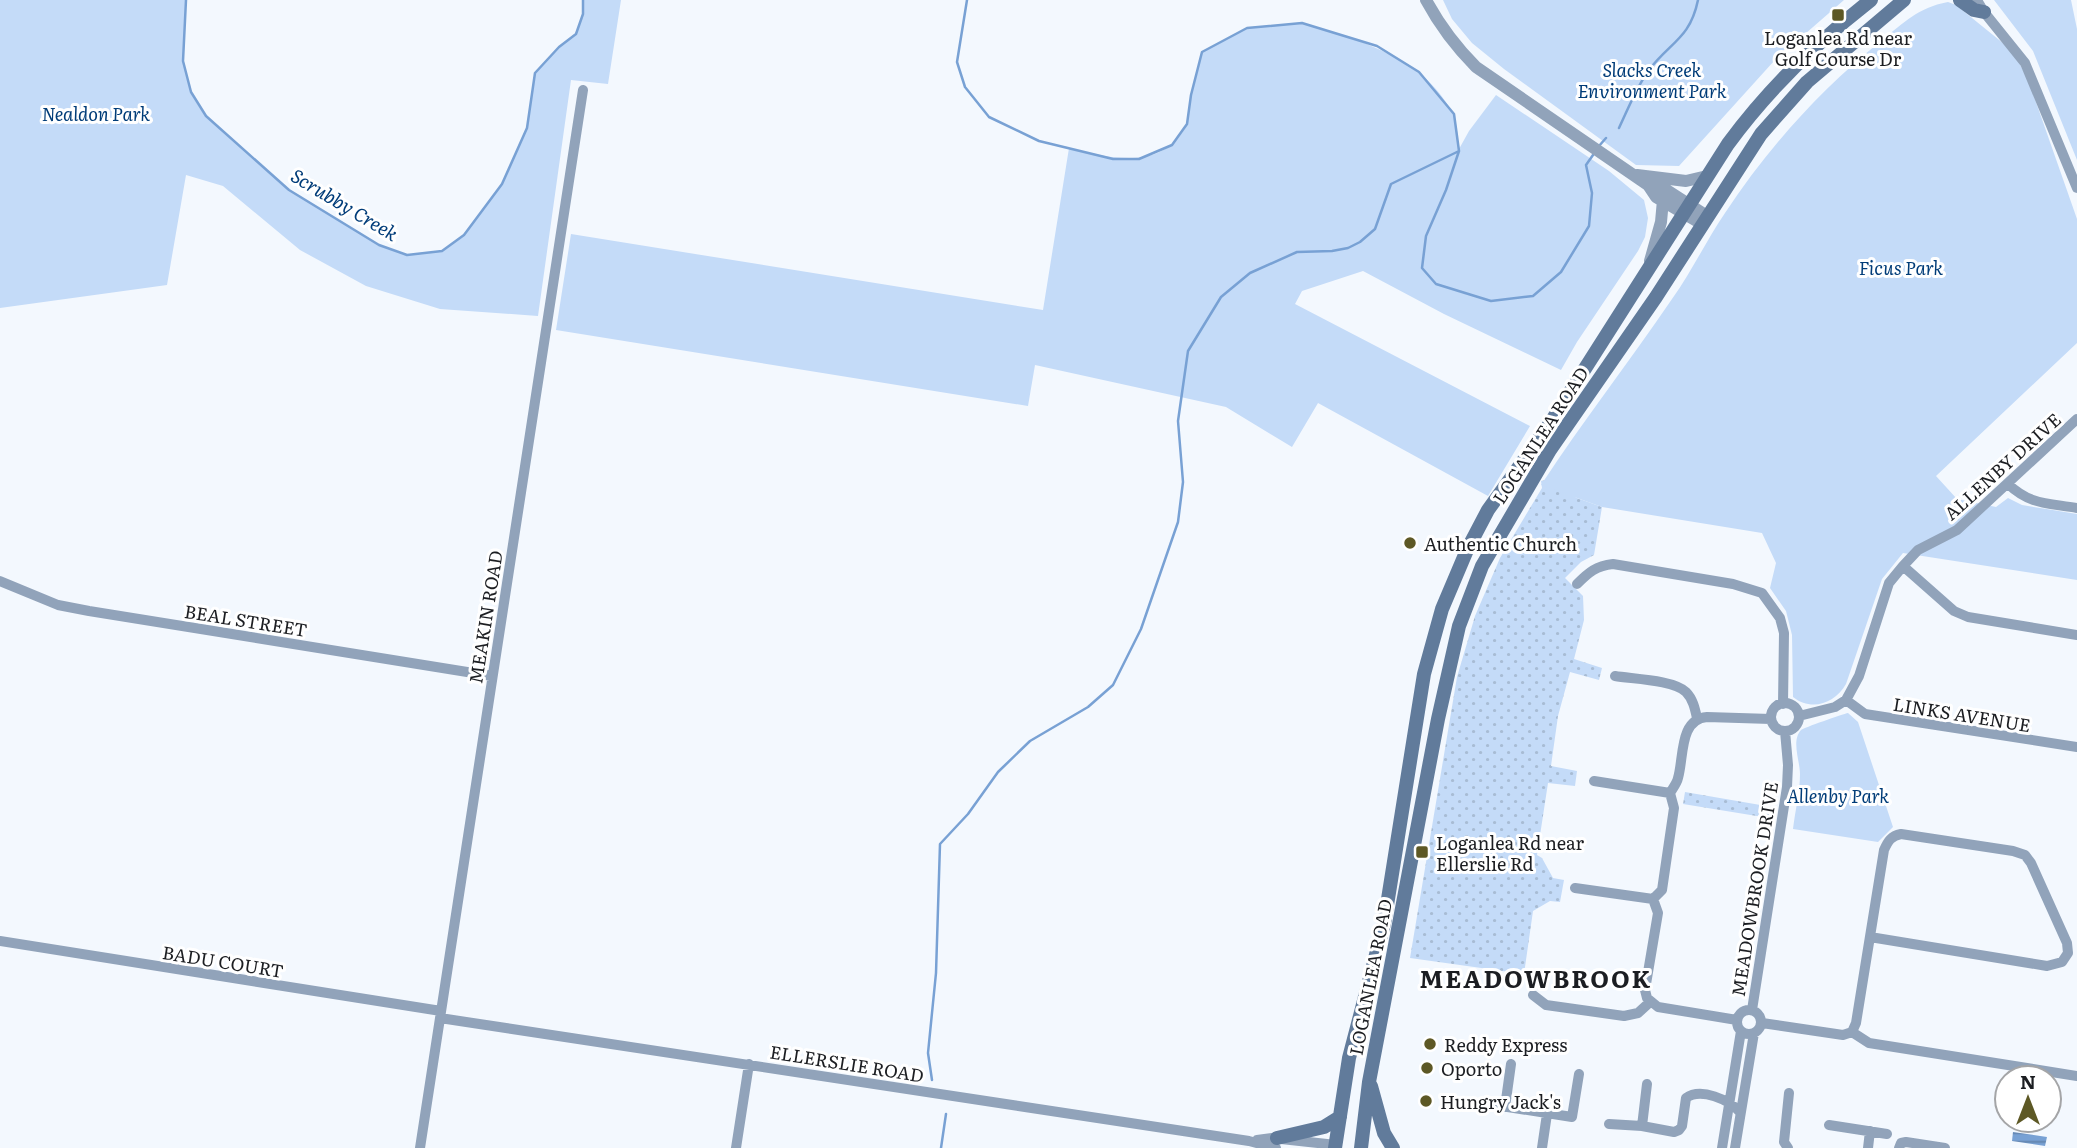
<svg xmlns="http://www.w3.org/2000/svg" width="2077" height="1148" viewBox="0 0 2077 1148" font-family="Literata,serif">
  <defs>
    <pattern id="grass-dots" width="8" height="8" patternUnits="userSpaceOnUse" patternTransform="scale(1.75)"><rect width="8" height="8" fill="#c4dbf8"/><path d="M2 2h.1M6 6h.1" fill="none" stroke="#a8bcd4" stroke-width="1.8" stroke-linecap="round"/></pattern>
    <pattern id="water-rules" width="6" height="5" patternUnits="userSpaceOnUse" patternTransform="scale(1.75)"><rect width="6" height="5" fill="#78a1d4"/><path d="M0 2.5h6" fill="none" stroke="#6283ac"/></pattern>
  </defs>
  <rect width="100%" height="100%" fill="#f3f8fe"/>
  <path fill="url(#grass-dots)" d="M1546 480 1577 498 1602 507 1594 555 1581 562 1565 578 1583 596 1584 620 1574 659 1602 668 1599 680 1570 672 1558 716 1551 766 1577 771 1575 786 1548 783 1537 855 1542 858 1553 878 1564 880 1560 902 1550 901 1533 911 1524 974 1410 958 1457 677 1475 616 1500 558 1542 488 1541 481Z
    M1685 792 1772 807 1769 818 1683 804Z"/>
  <path fill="#c4dbf8" d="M0 0H186L183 61 191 92 206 116 289 190 379 245 407 255 442 251 464 235 502 184 527 128 535 73 559 47 576 34 583 14V0H621L608 84 571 80 538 316 440 309 366 286 300 250 223 186 186 175 167 285 0 308Z
    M1443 0H1844L1774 61 1679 166 1636 165 1504 69 1472 43 1452 19Z
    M1994 0H2071L2077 29V160L2033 51Z
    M1948 2 1956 5 2014 52 2030 85 2077 219V343L1936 476 1957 499 1996 507 2008 498 2022 505 2077 514V580L1903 553 1882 579 1846 684C1835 703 1812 712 1793 697L1792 635 1786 611 1770 588 1776 563 1762 533 1602 507 1541 485C1583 421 1629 362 1672 299 1692 271 1706 241 1725 213 1768 148 1820 90 1881 41 1905 22 1917 8 1948 2Z
    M1302 23C1358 40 1422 56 1452 112 1458 122 1457 138 1459 149L1469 131 1496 95 1609 171 1644 200 1648 218 1645 237 1638 251 1577 342 1561 370 1444 314 1363 271 1302 291 1295 304 1530 426 1488 496 1318 403 1292 447 1226 407 1035 365 1028 406 556 330 571 234 1043 310 1069 148C1110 158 1161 172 1186 126 1190 117 1189 104 1191 94 1194 80 1199 66 1202 52L1247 28Z
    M1848 713 1858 722 1893 827 1878 842 1793 829C1795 811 1800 792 1800 774 1800 761 1791 741 1801 730 1803 728 1843 714 1848 713Z"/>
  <path fill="url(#water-rules)" d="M2013 1132 2047 1137 2045 1146 2012 1141Z"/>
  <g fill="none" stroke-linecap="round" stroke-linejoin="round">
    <path stroke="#78a1d4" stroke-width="2.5" d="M186 0 183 61 191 92 206 116 289 190 379 245 407 255 442 251 464 235 502 184 527 128 535 73 559 47 576 34 583 14V0
      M967 0 957 62 965 87 989 117 1039 141 1113 159H1139L1172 145 1187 124 1191 95 1202 52 1247 28 1302 23 1377 46 1419 72 1454 114 1459 151 1446 190 1426 236 1422 268 1436 284 1491 301 1533 296 1561 272 1589 226 1592 193 1586 165 1593 155
      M1619 128C1628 109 1637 86 1649 70 1670 42 1690 39 1698 0
      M1599 146 1606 138
      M932 1080 928 1053 936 973 940 844 968 814 998 772 1030 741 1088 707 1113 685 1141 629 1178 522 1183 482 1178 421 1188 351 1221 297 1250 273 1297 252 1332 251 1348 248 1360 242 1375 229 1391 184 1459 151
      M941 1148 946 1114"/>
    <path stroke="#91a3ba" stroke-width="10" d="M1977 0 1984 12 2025 63 2077 188
      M2008 484C2030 505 2048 503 2077 508
      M1903 566 1954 611 1968 617 2077 635
      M0 581 58 605 89 611 492 676
      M1577 584C1589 572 1596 566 1613 564L1733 584 1762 593 1780 618 1784 633 1783 704
      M1615 676C1633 679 1674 680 1686 692 1693 699 1695 709 1697 718
      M1846 700 1865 714 2077 747
      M1771 717a14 14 0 1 1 28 0a14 14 0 1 1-28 0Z
      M1799 716 1835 707 1846 700 1859 676 1889 583 1903 566 1918 550 1957 530 2077 419
      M1594 781 1670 793
      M1575 888 1653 899
      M0 941 441 1011
      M1533 995 1546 1005 1624 1016 1638 1013 1650 1002
      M1737 1022a12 12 0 1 1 24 0a12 12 0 1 1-24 0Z
      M1752 1010 1787 787 1788 765 1785 731
      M440 1018 1249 1141 1276 1148
      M1737 1020 1658 1007 1647 998 1645 990 1658 913 1653 899 1662 890 1674 808 1670 793C1673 788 1677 783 1678 778 1684 758 1679 719 1707 717L1771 719
      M1762 1023 1843 1035 1852 1032 1869 1043 2077 1076
      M1852 1032 1856 1023 1884 850C1888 841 1891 836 1901 834L2013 851 2025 855 2031 863 2067 943 2068 953 2062 962 2047 966 1870 937
      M1482 1103 1572 1117 1579 1074
      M1505 1107 1511 1064
      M1609 1124 1642 1126 1674 1132 1679 1130 1682 1126 1686 1098C1701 1087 1729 1100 1740 1112
      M1829 1125 1887 1134
      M1642 1126 1647 1084
      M1257 1140 1272 1138 1336 1145
      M420 1148 583 90
      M736 1148 749 1064
      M1542 1148 1547 1114
      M1722 1148 1741 1031
      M1735 1148 1754 1033
      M1788 1148 1784 1142 1789 1093
      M1868 1148 1870 1131
      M1899 1148 1901 1143 1906 1142 1945 1148"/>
    <path stroke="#91a3ba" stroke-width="12" d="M1426 0C1440 26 1455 46 1476 67L1648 185 1656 197 1702 224
      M1637 175 1686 181 1707 176
      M1648 185 1662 187 1707 216
      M1650 261 1661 222 1663 200"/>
    <path stroke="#617b9b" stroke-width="14" d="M1960 0 1974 10 1984 12
      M1371 1086 1384 1133 1393 1148
      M1277 1138 1324 1127 1340 1117
      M1335 1148 1349 1058 1384 924 1424 674 1442 609 1467 550 1488 510 1551 422 1728 144C1769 88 1817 42 1871 0
      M1361 1148 1369 1082 1438 719 1459 626 1482 566 1550 450 1656 297 1761 134 1807 82 1904 0"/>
  </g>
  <g fill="#5d5825" stroke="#fff" stroke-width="2.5">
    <rect x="1831" y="8" width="14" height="14" rx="3.5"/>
    <circle cx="1410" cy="543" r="7"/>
    <rect x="1415" y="845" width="14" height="14" rx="3.5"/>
    <circle cx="1430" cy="1044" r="7"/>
    <circle cx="1427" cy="1068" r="7"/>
    <circle cx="1426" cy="1101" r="7"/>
  </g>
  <g text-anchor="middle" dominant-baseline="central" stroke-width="6" stroke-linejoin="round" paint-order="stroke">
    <g font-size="18" fill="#1c1e22" stroke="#fff" text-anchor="start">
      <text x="1838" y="37" text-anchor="middle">Loganlea Rd near<tspan x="1838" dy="21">Golf Course Dr</tspan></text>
      <text x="1424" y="543">Authentic Church</text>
      <text x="1436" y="842">Loganlea Rd near<tspan x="1436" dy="21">Ellerslie Rd</tspan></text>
      <text x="1444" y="1044">Reddy Express</text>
      <text x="1441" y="1068">Oporto</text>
      <text x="1440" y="1101">Hungry Jack's</text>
    </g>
    <g font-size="18" font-style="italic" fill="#003c78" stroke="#fff">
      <text x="1652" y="69">Slacks Creek<tspan x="1652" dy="21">Environment Park</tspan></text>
      <text x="96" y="113">Nealdon Park</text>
      <text x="1901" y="267">Ficus Park</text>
      <text x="1838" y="795">Allenby Park</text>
    </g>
    <g font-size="18" fill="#1c1e22" stroke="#fff">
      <text transform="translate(1540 435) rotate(-57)">LOGANLEA ROAD</text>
      <text transform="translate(2002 466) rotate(-42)">ALLENBY DRIVE</text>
      <text transform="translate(485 617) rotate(-81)">MEAKIN ROAD</text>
      <text transform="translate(246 620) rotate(9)">BEAL STREET</text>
      <text transform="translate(1962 714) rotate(9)">LINKS AVENUE</text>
      <text transform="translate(1754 889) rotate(-81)">MEADOWBROOK DRIVE</text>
      <text transform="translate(223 961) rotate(9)">BADU COURT</text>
      <text transform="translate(1370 977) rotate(-79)">LOGANLEA ROAD</text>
      <text transform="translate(847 1063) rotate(9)">ELLERSLIE ROAD</text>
    </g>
    <g font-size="19" font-style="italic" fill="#003c79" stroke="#fff">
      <text transform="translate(345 204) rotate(31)">Scrubby Creek</text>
    </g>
    <g font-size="24" font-weight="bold" letter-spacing="2" fill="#1c1e22" stroke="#fff">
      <text x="1536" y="977">MEADOWBROOK</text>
    </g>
  </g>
  <g transform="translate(2028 1099)"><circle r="33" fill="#ffffff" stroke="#a4a5a7" stroke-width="2"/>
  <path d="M0-5L12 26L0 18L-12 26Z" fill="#5d5825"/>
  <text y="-10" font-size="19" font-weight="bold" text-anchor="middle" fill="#1c1e22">N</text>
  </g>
</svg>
